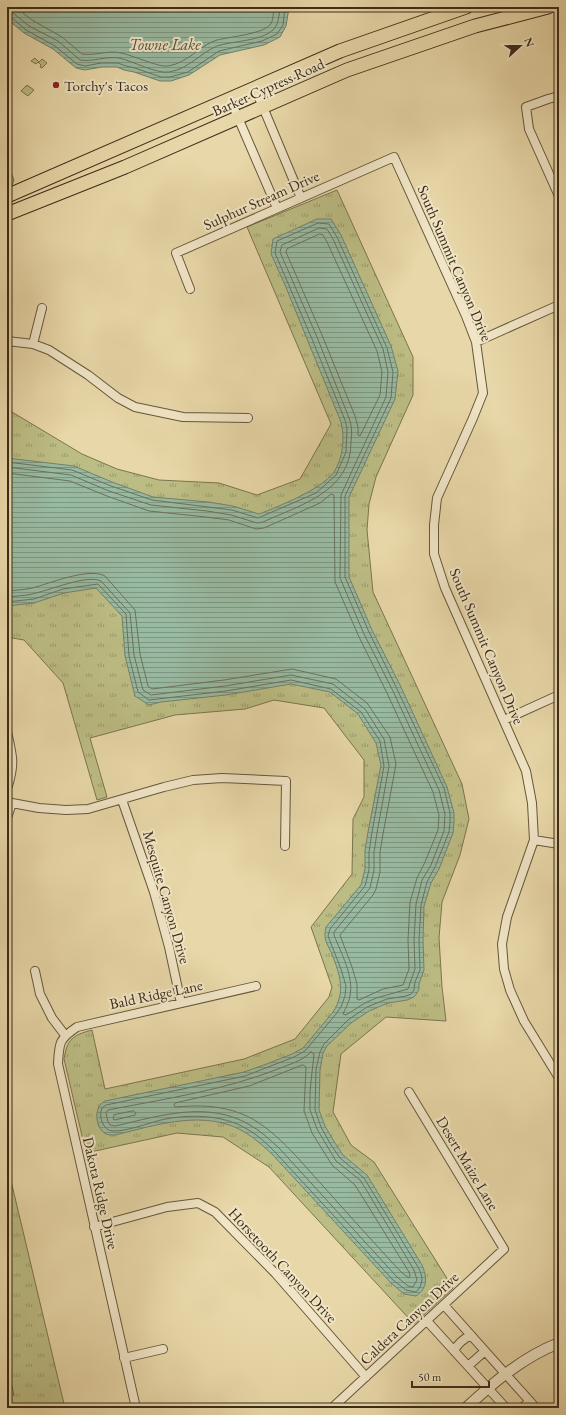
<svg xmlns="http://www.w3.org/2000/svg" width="566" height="1415" viewBox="0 0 566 1415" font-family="'EB Garamond',serif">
  <defs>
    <pattern id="grass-tufts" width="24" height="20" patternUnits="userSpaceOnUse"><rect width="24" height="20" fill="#bcbd84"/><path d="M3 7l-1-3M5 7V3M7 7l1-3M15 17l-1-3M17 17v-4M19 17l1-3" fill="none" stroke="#9a9a6b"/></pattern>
    <pattern id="water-rules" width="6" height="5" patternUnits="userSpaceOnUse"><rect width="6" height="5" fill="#98baa2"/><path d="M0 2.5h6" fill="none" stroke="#7d9783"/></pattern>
  </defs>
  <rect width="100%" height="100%" fill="#e8d7a8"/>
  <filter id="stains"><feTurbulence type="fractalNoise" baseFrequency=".005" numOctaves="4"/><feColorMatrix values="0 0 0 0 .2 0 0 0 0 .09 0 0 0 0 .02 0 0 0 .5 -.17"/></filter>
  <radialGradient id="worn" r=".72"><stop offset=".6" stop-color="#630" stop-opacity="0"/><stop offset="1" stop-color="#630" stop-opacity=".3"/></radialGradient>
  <path fill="url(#grass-tufts)" stroke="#7c744e" d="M35 58 39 62 42 59 47 63 42 68 40 67 41 65 38 62 36 64 31 61Z
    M27 85 34 90 28 96 21 91Z
    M7 162 14 180 12 186 7 190Z
    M337 190 413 357V395L376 477 369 504 367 530 373 592 462 784 469 819 460 855 442 902 439 938 442 987 446 1021 386 1017 341 1054 333 1112 351 1145 374 1162 453 1288 414 1324 269 1167 223 1137 177 1133 86 1153 64 1059C67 1039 73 1035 92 1030L105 1089 244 1059 295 1039 329 997 332 987 311 927 352 874 353 819 364 797V760L324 708 274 700 245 709 175 715 90 738 107 797 97 800 63 683 24 640 7 637V409L82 454 117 469 159 480 219 483 257 495 300 479 331 424 247 227Z
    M7 1164 65 1408H7Z"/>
  <path fill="#bcbd84" stroke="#7c744e" d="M7 1365 14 1395 7 1396Z"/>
  <path fill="url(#water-rules)" stroke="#73816b" d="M7 7H289V8L286 26 280 37 264 45 220 55 189 75 171 81H160L134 72 124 70 117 67H102L85 70 76 68 53 49 24 33 7 19Z
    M317 219H331L341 235 391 346 398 371 395 399 349 497V577L372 630 400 685 447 787 454 813V822L453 833 439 869 431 883 424 906 423 940 424 970 419 984V989L417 993 414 997 407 1000 388 1003 369 1011 351 1023 327 1046 323 1053 320 1070 319 1110 325 1126 335 1143 343 1155 367 1175 422 1265C427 1277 428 1288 416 1296L404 1294 391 1283 272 1154C264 1147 256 1139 246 1133 206 1108 157 1125 115 1135 112 1135 108 1135 106 1134 95 1128 93 1107 105 1101L244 1072 264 1065 292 1054 303 1048 333 1012C346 992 340 975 332 954 327 943 323 940 326 927L361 885 365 869V851L368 832 381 765 376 743 358 714 330 692 291 684 226 695 161 702 149 705 135 696 125 656 122 616 96 588 64 593 34 603 7 606V458L74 466 112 482 153 497 208 502 233 506 259 514C279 506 321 490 334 472 343 458 345 438 341 422L285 285 271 254 273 239Z"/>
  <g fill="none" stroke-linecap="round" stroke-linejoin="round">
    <path stroke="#6a735d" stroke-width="1" d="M15 7 32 20 62 37 82 54C95 56 108 50 121 53 132 55 160 68 168 66 188 63 200 45 217 40 229 37 262 34 270 25 274 20 273 12 274 7
      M7 11 13 13 29 26 58 41 80 60C93 62 106 56 119 58 133 61 156 74 169 72 189 69 200 53 217 46 232 41 262 41 273 30 279 25 279 14 280 7
      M7 16 11 17 26 30 55 46 77 64 85 66 101 63H118L126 66 135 68 161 77H170L188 72 219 51 262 41 277 34 283 25 285 7
      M320 234 323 235 327 242 377 351 382 372 380 395 360 436 358 435V427L355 416 322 335 286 252 287 249Z
      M7 462 72 470 111 486 152 500 232 510 258 518 316 493 336 475 346 452 347 428 345 420 312 339 275 253 277 241 318 223 329 224 337 237 387 348 393 372 391 398 345 496V577L369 632 396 687 444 788 450 813V822L449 832 435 867 427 882 421 905 419 940 420 970 415 982 414 990 411 994 406 996 387 999 367 1007 348 1020 324 1044 320 1052 316 1069 315 1110 321 1127 331 1145 340 1158 364 1178 418 1267C423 1276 424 1284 416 1292L406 1290 393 1280 275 1152C266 1143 258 1135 247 1129 222 1114 188 1114 161 1120 149 1123 124 1132 113 1131 103 1131 98 1116 102 1108L106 1105 245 1076 294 1057 305 1051 336 1014 341 1007 345 996 346 986 341 969 328 936 330 929 365 886 369 870V852L372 832 384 766 380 741 361 712 331 689 291 680 226 691 149 700 138 692 129 656 126 614 98 584 63 589 34 599 7 602
      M7 467 71 475 109 491 151 505 207 511 231 515 257 523 263 522C300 505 351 492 351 442 352 434 352 426 349 418L317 337 280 252 282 245 319 228 327 229 333 239 383 349 388 372 386 397 341 495 340 578 364 634 392 689 439 790 445 814 444 831 431 865 422 880 416 904 414 940 415 969 408 989 376 998 365 1003 346 1015 343 1014C345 1009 349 1003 350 996 354 976 341 953 334 935V932L370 888 374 870V852L377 833 389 766 384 739 365 709 333 684 291 675 225 686 151 695 143 690 134 655 130 613 101 581C87 574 48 591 32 594 24 596 15 596 7 597
      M7 473 70 481 107 496 149 511 206 517 229 520 256 529 264 528 320 503 331 494 334 495 335 582 359 637 386 691 433 792 439 815 438 830 425 862 417 878 410 902 408 940 409 969 403 985 383 989 359 1000 357 999V984L352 967 340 935 373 895 376 889 380 872V852L383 834 396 764 390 737 367 703 336 679 292 669 224 680 152 689 148 686 140 654 135 610 105 576C88 567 49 584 32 588 24 590 15 590 7 591
      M311 1052 314 1054 310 1091V1110L317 1129 336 1161 360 1180 367 1191 414 1270 417 1280 413 1287 408 1286 397 1277 279 1148C270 1140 261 1131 250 1125 208 1100 159 1116 115 1126L110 1125 108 1122 106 1113 108 1110C164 1099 225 1090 278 1069 290 1064 302 1061 311 1052Z
      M303 1065 306 1067 304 1111 312 1133 332 1165 355 1185 409 1272 410 1276 409 1278 401 1272C375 1244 349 1215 323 1186 301 1162 273 1126 242 1114 220 1105 198 1105 175 1107L174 1105 175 1103 249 1086Z
      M134 1111 136 1113 135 1115 115 1120 113 1119 114 1115Z"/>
    <defs>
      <path id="minor" d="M255 88 301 198
        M559 96 548 99 526 107 529 129 559 196
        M230 99 277 208
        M190 289 176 253 394 157 466 316 476 342 483 393 473 418 437 498 434 525V554L445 588 526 771 532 803 534 840 507 917 502 944 504 969 510 990 524 1021 559 1078
        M7 341 33 344 49 350 88 375 118 398 135 407 183 417 248 418
        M476 342 559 305
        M33 344 42 308
        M504 720 559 695
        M7 732C13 757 15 765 7 789
        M122 800 154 892 169 947 181 1003
        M7 801 12 803 39 808 66 810 88 809 164 787 193 780 222 778 286 781 285 846
        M7 818 12 803
        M534 840 559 844
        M35 971 40 994 52 1018 65 1035
        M94 1227 167 1207 198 1203 215 1212 276 1274 366 1377
        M444 1305 536 1408
        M427 1321 506 1408
        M454 1351C458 1343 463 1339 471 1335
        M124 1358 163 1349
        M468 1366 485 1351
        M136 1408 58 1064C59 1043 59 1039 77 1027L256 986
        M332 1408 504 1249 409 1092
        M522 1408 530 1401"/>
      <path id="tertiary" d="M466 1408C494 1382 523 1357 559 1343"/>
      <path id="primary" d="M7 196 340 51 466 7
        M7 214 125 167 347 70 475 26 548 7"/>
    </defs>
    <use href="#minor" stroke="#66573c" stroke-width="10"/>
    <use href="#tertiary" stroke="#66573c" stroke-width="12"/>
    <use href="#primary" stroke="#3b2c18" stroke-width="15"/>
    <use href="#minor" stroke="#f0e5c6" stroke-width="8"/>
    <use href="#tertiary" stroke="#f0e5c6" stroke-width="10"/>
    <use href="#primary" stroke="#e8d7a8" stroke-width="13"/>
  </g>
  <circle fill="#8f2418" stroke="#f0e5c6" stroke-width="1.5" cx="56" cy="85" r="4"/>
  <g text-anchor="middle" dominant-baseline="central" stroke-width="4" stroke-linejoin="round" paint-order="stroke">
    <g font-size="15" fill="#3b2c18" stroke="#f0e5c6" text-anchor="start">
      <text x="64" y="85">Torchy's Tacos</text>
    </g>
    <g font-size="15" fill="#3b2c18" stroke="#f0e5c6">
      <text transform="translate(268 87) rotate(-24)">Barker Cypress Road</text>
      <text transform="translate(261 200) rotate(-24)">Sulphur Stream Drive</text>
      <text transform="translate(455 263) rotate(67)">South Summit Canyon Drive</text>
      <text transform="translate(487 646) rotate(67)">South Summit Canyon Drive</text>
      <text transform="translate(167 897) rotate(74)">Mesquite Canyon Drive</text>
      <text transform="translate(156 994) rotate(-12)">Bald Ridge Lane</text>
      <text transform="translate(468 1163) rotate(59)">Desert Maize Lane</text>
      <text transform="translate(101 1193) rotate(77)">Dakota Ridge Drive</text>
      <text transform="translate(283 1265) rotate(47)">Horsetooth Canyon Drive</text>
      <text transform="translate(409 1318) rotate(-43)">Caldera Canyon Drive</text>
    </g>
    <g font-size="16" font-style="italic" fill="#52503a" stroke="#f0e5c6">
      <text x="165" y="44">Towne Lake</text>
    </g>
  </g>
  <rect width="566" height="1415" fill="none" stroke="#e8d7a8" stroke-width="24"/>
  <rect x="8" y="8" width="550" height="1399" fill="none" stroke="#3b2c18" stroke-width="2"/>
  <rect x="12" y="12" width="542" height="1391" fill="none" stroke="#3b2c18"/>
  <g transform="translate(520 46) rotate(68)" stroke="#f0e5c6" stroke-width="3" paint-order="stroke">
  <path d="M0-3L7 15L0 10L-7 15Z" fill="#3b2c18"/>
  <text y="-6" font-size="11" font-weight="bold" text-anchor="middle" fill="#3b2c18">N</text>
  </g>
  <path d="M412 1381v6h77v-6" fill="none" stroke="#3b2c18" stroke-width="2"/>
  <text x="418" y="1381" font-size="12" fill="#3b2c18" stroke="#f0e5c6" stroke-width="3" paint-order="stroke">50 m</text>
  <rect width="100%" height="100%" filter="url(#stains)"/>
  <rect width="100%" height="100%" fill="url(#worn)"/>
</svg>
